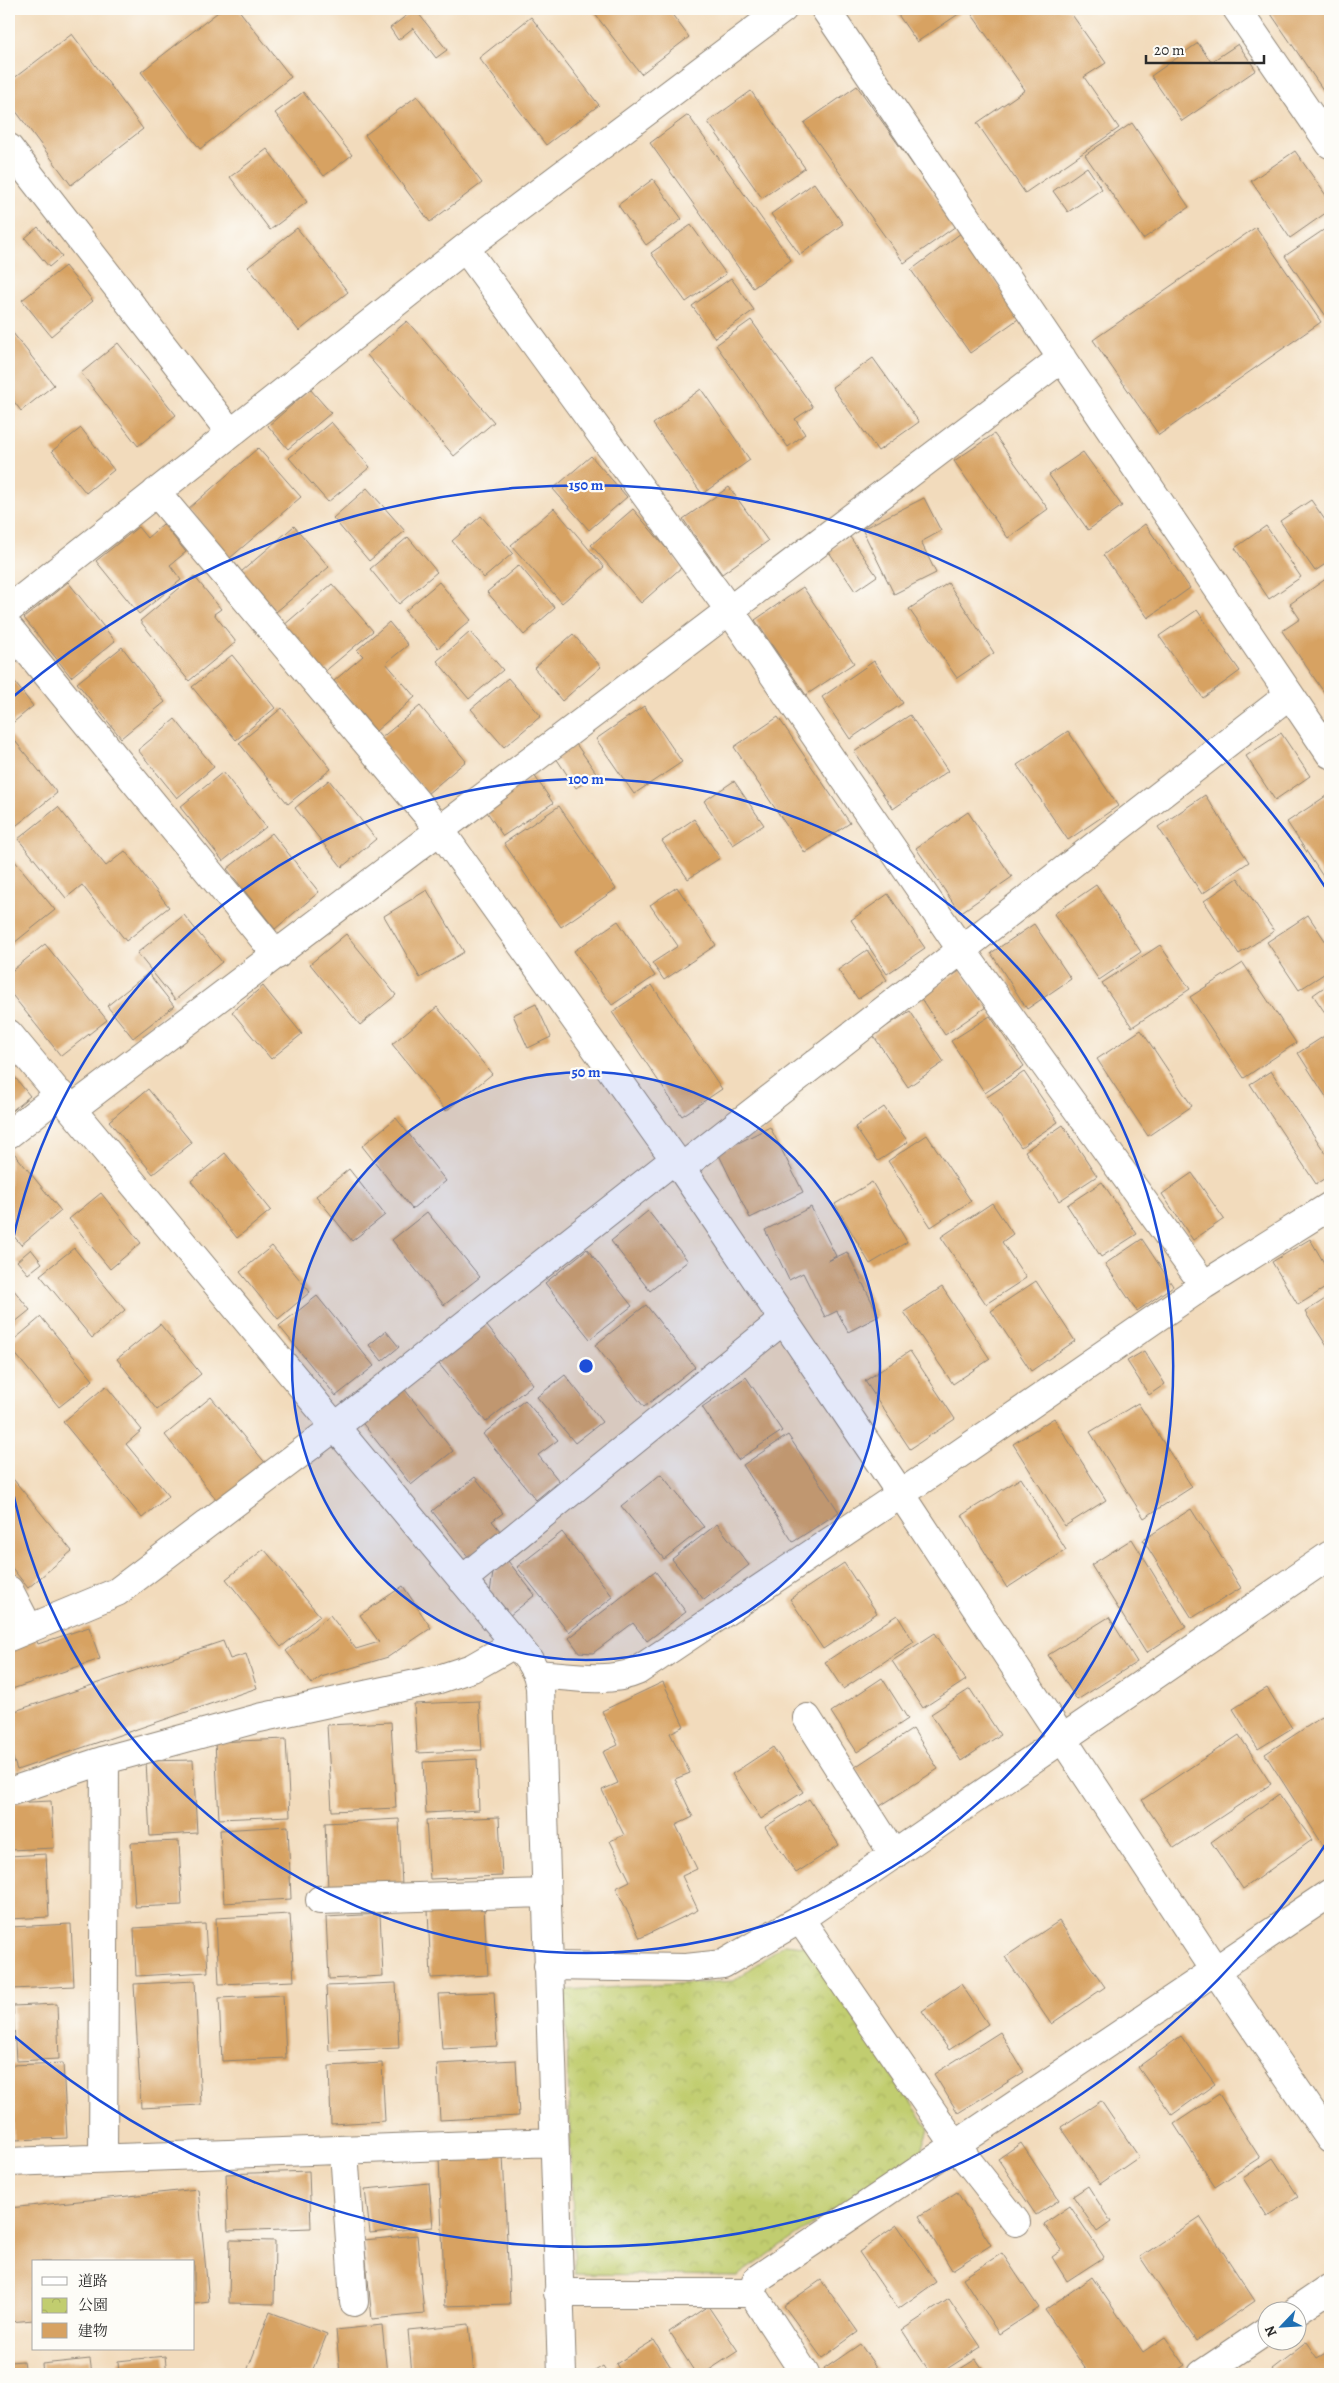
<svg xmlns="http://www.w3.org/2000/svg" width="1339" height="2383" viewBox="0 0 1339 2383" font-family="Alegreya,'Noto Serif JP',serif">
  <defs>
    <pattern id="park-crowns" width="20" height="18" patternUnits="userSpaceOnUse" patternTransform="scale(1.25)"><rect width="20" height="18" fill="#c1cd6f"/><path d="M2 6a3 3 0 1 1 6 0M12 15a3 3 0 1 1 6 0" fill="none" stroke="#a6b060"/></pattern>
  </defs>
  <rect width="100%" height="100%" fill="#fdfcf7"/>
  <filter id="ink" filterUnits="userSpaceOnUse"><feTurbulence type="fractalNoise" baseFrequency=".02" numOctaves="2"/><feDisplacementMap in="SourceGraphic" scale="10" xChannelSelector="R" yChannelSelector="G"/><feConvolveMatrix kernelMatrix="1 2 1 2 8 2 1 2 1" color-interpolation-filters="sRGB"/></filter>
  <filter id="wash" filterUnits="userSpaceOnUse"><feTurbulence type="fractalNoise" baseFrequency=".0096" numOctaves="4" result="noise"/><feDisplacementMap in="SourceGraphic" scale="20" xChannelSelector="R" yChannelSelector="G"/><feGaussianBlur stdDeviation="1.12" result="paint"/><feColorMatrix in="noise" values="0 0 0 0 0 0 0 0 0 0 0 0 0 0 0 0 0 1.4 0 .05"/><feComposite in="paint" operator="in"/></filter>
  <g filter="url(#wash)">
    <rect width="100%" height="100%" fill="#f2dbbc"/>
    <path fill="url(#park-crowns)" stroke="#767c4d" d="M784 1944 805 1946 929 2129 922 2150 737 2276 575 2274 565 1990 734 1981Z"/>
    <g id="blocks">
      <path fill="#d7a262" d="M222 9H238L291 77 200 149 141 72Z
        M415 9 447 50 436 58 413 28 398 40 390 28Z
        M591 9H668L689 37 641 74Z
        M894 9H966L917 42Z
        M968 9H1068L1106 63 1084 77 1119 128 1025 193 977 123 1025 90Z
        M1273 9H1327L1330 14V100L1269 11Z
        M531 17 599 105 546 145 479 58Z
        M72 34 143 129 71 185 9 102V82Z
        M1198 43 1211 62 1238 44 1256 70 1182 121 1151 76Z
        M857 86 956 226 904 263 804 123Z
        M751 91 805 168 762 198 708 122Z
        M303 92 352 155 324 176 275 113Z
        M417 96 482 183 430 222 365 135Z
        M688 115 791 260 753 288 650 143Z
        M1132 123 1189 207 1143 239 1085 155Z
        M267 149 307 202 270 230 230 177Z
        M1295 151 1330 201V210L1290 238 1251 181Z
        M1087 167 1102 189 1068 212 1053 191Z
        M653 179 682 219 646 245 618 205Z
        M814 183 843 224 800 255 771 214Z
        M9 198 15 205 9 210Z
        M691 225 726 274 686 302 651 253Z
        M38 227 62 256 49 267 25 238Z
        M1256 227 1321 322 1159 435 1093 340Z
        M297 228 348 292 299 331 248 267Z
        M1325 229 1330 237V322L1285 256Z
        M961 233 1021 317 970 353 911 270Z
        M65 266 93 301 51 336 22 300Z
        M731 278 754 310 715 338 692 306Z
        M751 320 813 407 795 419 805 434 788 447 716 345Z
        M407 321 494 422 454 456 367 355Z
        M9 328 54 385 21 411 9 395Z
        M118 343 176 415 138 446 81 373Z
        M873 358 919 422 878 451 832 387Z
        M310 389 331 413 288 449 268 426Z
        M701 389 750 460 702 494 653 424Z
        M331 422 370 467 328 502 289 458Z
        M81 428 114 470 86 493 52 451Z
        M994 434 1048 509 1008 538 954 461Z
        M258 448 301 497 230 558 188 509Z
        M1083 452 1122 506 1088 530 1049 475Z
        M591 456 627 497 589 530 553 489Z
        M729 487 768 541 722 574 683 519Z
        M367 488 405 531 369 561 333 518Z
        M924 498 941 531 921 542 936 573 894 594 862 529Z
        M1311 500 1330 527V561L1315 571 1280 521Z
        M554 508 604 567 562 603 511 545Z
        M633 509 682 567 641 603 591 545Z
        M481 516 513 553 484 578 452 541Z
        M163 524 186 552 170 565 181 580 139 614 96 561 138 527 147 538Z
        M1145 524 1190 588 1148 618 1103 555Z
        M294 526 329 567 276 612 241 572Z
        M1266 526 1301 577 1269 599 1235 548Z
        M408 537 437 572 399 604 370 569Z
        M850 537 877 576 855 591 829 552Z
        M519 565 555 608 524 635 487 592Z
        M194 576 221 609 214 614 236 642 189 681 140 621Z
        M1330 576V701L1282 631 1300 619 1290 604Z
        M68 582 115 641 71 677 24 618Z
        M439 582 471 620 438 648 405 611Z
        M948 583 994 653 957 678 909 609Z
        M332 584 373 631 323 673 283 626Z
        M803 587 854 663 806 695 755 620Z
        M1197 610 1240 671 1203 698 1159 636Z
        M389 622 408 645 386 663 415 697 376 731 334 681 363 656 357 650Z
        M470 632 503 670 469 699 437 661Z
        M573 634 601 667 562 701 534 668Z
        M122 647 165 702 121 738 77 683Z
        M232 655 275 708 236 740 192 687Z
        M874 661 903 703 850 739 822 697Z
        M9 675 33 706 9 726Z
        M508 678 541 716 504 747 471 709Z
        M420 706 466 761 427 794 380 739Z
        M644 706 682 762 634 794 596 739Z
        M282 708 331 769 288 804 239 743Z
        M910 715 948 771 893 809 854 752Z
        M778 717 850 823 805 853 734 747Z
        M175 719 214 767 177 798 138 750Z
        M1068 731 1118 806 1068 840 1017 765Z
        M1281 733 1310 776 1275 800 1246 756Z
        M11 736 57 793 12 829 9 825V737Z
        M576 744 597 774 576 788 556 758Z
        M223 772 266 827 223 861 180 807Z
        M534 775 553 803 503 836 485 809Z
        M329 780 376 839 342 867 295 808Z
        M734 781 764 825 733 845 704 801Z
        M1205 795 1249 862 1202 894 1158 827Z
        M1326 796 1330 803V887L1287 822Z
        M559 806 616 889 561 927 504 843Z
        M58 807 106 866 125 851 169 907 126 941 82 885 66 898 18 839Z
        M968 812 1012 877 960 913 916 848Z
        M694 819 720 858 688 879 662 841Z
        M272 833 319 892 275 929 227 869Z
        M14 860 55 910 9 947V865Z
        M1238 878 1274 931 1239 954 1204 901Z
        M1096 885 1141 952 1099 980 1054 914Z
        M677 887 716 945 664 980 652 963 678 946 650 905Z
        M427 890 464 952 420 978 384 916Z
        M888 894 925 948 887 974 851 920Z
        M184 915 222 962 175 1000 137 953Z
        M1308 915 1330 948V970L1299 990 1267 942Z
        M618 921 655 976 612 1005 574 951Z
        M1034 924 1071 979 1027 1009 991 953Z
        M346 934 396 995 360 1025 310 964Z
        M45 944 107 1020 61 1056 9 991V973Z
        M1160 945 1190 989 1132 1027 1102 983Z
        M867 950 887 980 858 999 838 970Z
        M1243 963 1296 1043 1244 1078 1190 997Z
        M961 970 986 1007 945 1035 920 997Z
        M148 973 174 1006 133 1038 107 1006Z
        M1330 983V1020L1313 995Z
        M652 985 722 1089 682 1116 612 1012Z
        M263 986 302 1034 271 1059 232 1012Z
        M536 1004 551 1037 528 1048 513 1015Z
        M437 1007 492 1074 446 1111 392 1044Z
        M910 1011 944 1062 908 1087 873 1035Z
        M990 1016 1024 1066 985 1093 951 1041Z
        M1141 1030 1192 1106 1148 1136 1097 1059Z
        M1329 1033 1330 1034V1103L1298 1053Z
        M9 1070 30 1096 9 1113Z
        M1271 1071 1330 1160V1175L1316 1184 1250 1084Z
        M1024 1072 1058 1122 1021 1147 987 1097Z
        M148 1089 192 1143 153 1174 109 1121Z
        M884 1107 908 1142 878 1161 855 1127Z
        M396 1118 446 1181 412 1209 362 1146Z
        M1063 1125 1097 1176 1059 1201 1025 1151Z
        M770 1127 803 1192 750 1218 718 1153Z
        M927 1135 971 1201 931 1227 888 1161Z
        M10 1148 61 1211 21 1245 9 1230Z
        M225 1153 271 1210 237 1238 191 1181Z
        M349 1169 385 1215 352 1241 316 1196Z
        M1192 1173 1224 1219 1193 1240 1162 1194Z
        M872 1182 907 1242 870 1264 835 1204Z
        M1102 1182 1137 1234 1101 1257 1067 1205Z
        M101 1193 141 1243 110 1269 69 1219Z
        M992 1203 1013 1234 1002 1242 1026 1278 986 1304 941 1237Z
        M811 1207 836 1256 828 1261 847 1252 879 1316 848 1332 837 1311 825 1317 803 1273 789 1280 765 1230Z
        M648 1211 688 1261 650 1291 611 1241Z
        M427 1212 480 1277 444 1305 392 1240Z
        M1142 1239 1173 1286 1137 1311 1105 1264Z
        M1310 1239 1330 1273V1285L1298 1305 1272 1262Z
        M272 1246 310 1292 278 1319 240 1272Z
        M74 1248 125 1310 92 1338 40 1275Z
        M31 1249 42 1263 28 1274 17 1261Z
        M587 1249 632 1306 590 1339 545 1283Z
        M1036 1281 1075 1341 1031 1371 991 1311Z
        M9 1284 30 1310 9 1327Z
        M942 1287 990 1359 953 1384 904 1312Z
        M317 1296 374 1366 336 1396 279 1326Z
        M1330 1296V1351L1305 1312Z
        M646 1305 695 1367 644 1407 595 1345Z
        M41 1317 93 1380 59 1407 9 1346V1344Z
        M483 1321 533 1384 486 1422 435 1359Z
        M160 1324 201 1374 157 1410 117 1359Z
        M386 1331 399 1347 382 1361 369 1345Z
        M910 1351 955 1419 910 1449 865 1381Z
        M1144 1351 1165 1384 1149 1395 1127 1361Z
        M565 1375 602 1422 575 1443 537 1397Z
        M746 1377 782 1431 738 1460 702 1407Z
        M106 1386 142 1430 126 1444 169 1496 142 1518 63 1422Z
        M402 1386 453 1451 411 1485 360 1420Z
        M211 1397 267 1465 220 1504 165 1435Z
        M525 1400 558 1440 538 1455 559 1481 536 1500 483 1434Z
        M1138 1403 1192 1487 1144 1518 1090 1432Z
        M1054 1418 1106 1500 1065 1526 1013 1444Z
        M788 1435 839 1512 793 1542 743 1465Z
        M9 1474 72 1551 28 1588 9 1564Z
        M661 1474 704 1527 664 1559 621 1506Z
        M475 1477 503 1513 492 1521 501 1532 469 1558 432 1511Z
        M1021 1478 1066 1550 1007 1588 962 1515Z
        M1191 1509 1241 1588 1192 1618 1143 1540Z
        M717 1524 749 1565 704 1600 672 1559Z
        M562 1532 613 1597 569 1632 517 1567Z
        M1132 1539 1186 1627 1146 1653 1091 1565Z
        M264 1549 320 1616 281 1647 226 1579Z
        M508 1561 535 1595 509 1616 490 1592 493 1573Z
        M844 1563 877 1613 823 1649 790 1599Z
        M655 1571 686 1612 647 1641 633 1623 593 1653 579 1652 569 1638Z
        M403 1586 431 1628 388 1657 321 1677 312 1684 286 1651 330 1615 356 1649 379 1642 360 1615Z
        M897 1615 914 1642 843 1689 825 1662Z
        M1109 1617 1137 1662 1077 1700 1048 1655Z
        M89 1627 100 1659 9 1690V1643L34 1634 38 1644Z
        M935 1633 966 1680 923 1708 892 1661Z
        M223 1641 230 1659 246 1654 257 1688 17 1770 9 1746V1713Z
        M882 1678 908 1719 857 1752 831 1712Z
        M663 1682 684 1726 670 1733 690 1773 675 1779 693 1817 676 1825 697 1869 682 1876 698 1910 640 1938 616 1888 630 1881 610 1841 624 1835 602 1790 618 1783 603 1752 618 1745 602 1711Z
        M1267 1688 1292 1728 1258 1749 1233 1709Z
        M970 1689 1000 1735 961 1761 931 1714Z
        M479 1701 482 1750 417 1753 414 1704Z
        M1322 1717 1330 1729V1856L1265 1754Z
        M391 1722 396 1808 332 1811 327 1725Z
        M913 1729 938 1769 880 1806 855 1767Z
        M1239 1735 1271 1784 1174 1848 1142 1800Z
        M286 1739 290 1816 219 1819 215 1742Z
        M773 1747 803 1792 761 1819 732 1774Z
        M477 1759 479 1810 426 1813 423 1762Z
        M193 1760 197 1833 150 1836 146 1761Z
        M1279 1794 1312 1840 1243 1889 1211 1842Z
        M809 1799 839 1845 796 1873 765 1827Z
        M51 1801 54 1848 10 1850 9 1803Z
        M499 1817 502 1876 430 1879 426 1820Z
        M399 1819 402 1886 328 1889 325 1823Z
        M288 1826 291 1899 224 1903 220 1830Z
        M179 1841 182 1905 135 1907 131 1843Z
        M46 1854 49 1917 9 1919V1856Z
        M484 1908 488 1975 431 1978 428 1910Z
        M290 1914 294 1981 219 1984 216 1918Z
        M380 1914 383 1976 329 1979 326 1917Z
        M1059 1921 1105 1987 1051 2024 1005 1957Z
        M71 1924 74 1986 13 1989 10 1927Z
        M205 1924 208 1972 136 1976 134 1928Z
        M195 1981 201 2105 141 2108 134 1984Z
        M396 1983 399 2048 329 2051 326 1986Z
        M961 1984 988 2024 949 2050 922 2011Z
        M494 1992 497 2046 442 2049 438 1994Z
        M283 1995 286 2058 222 2061 219 1998Z
        M57 2004 59 2059 16 2061 13 2006Z
        M1000 2032 1024 2072 958 2113 934 2074Z
        M1181 2036 1215 2084 1172 2115 1138 2067Z
        M516 2060 519 2116 440 2120 437 2064Z
        M63 2063 67 2138 14 2140 10 2065Z
        M382 2063 385 2121 331 2124 329 2066Z
        M1219 2094 1260 2158 1215 2187 1174 2124Z
        M1101 2101 1139 2157 1100 2184 1061 2127Z
        M1021 2143 1059 2200 1036 2215 998 2159Z
        M503 2155 510 2304 445 2306 439 2157Z
        M1273 2158 1298 2196 1267 2216 1243 2178Z
        M309 2171 311 2228 228 2231 226 2174Z
        M429 2183 433 2227 370 2233 365 2189Z
        M1088 2186 1111 2222 1097 2232 1073 2196Z
        M198 2189 209 2302 194 2304V2262H34V2320L9 2322V2208Z
        M957 2192 991 2245 952 2270 919 2216Z
        M1070 2206 1104 2257 1067 2281 1052 2257 1062 2250 1044 2224Z
        M1200 2217 1255 2301 1196 2341 1140 2257Z
        M897 2225 936 2282 898 2309 859 2252Z
        M417 2235 424 2314 372 2319 364 2240Z
        M230 2240 275 2241 274 2304 229 2303Z
        M1002 2253 1039 2308 999 2334 963 2278Z
        M1092 2277 1143 2352 1165 2337 1185 2365 1172 2374H1143L1142 2372 1139 2374H1089L1045 2310Z
        M821 2280 858 2332 822 2358 784 2306Z
        M949 2299 981 2347 939 2374H931L902 2330Z
        M708 2306 738 2351 703 2374H696L669 2332Z
        M270 2312 327 2334 311 2374H254L247 2371Z
        M469 2324 474 2374H412L408 2330Z
        M382 2325 387 2374H340L336 2330Z
        M654 2340 675 2374H622L616 2364Z
        M1307 2342 1318 2358 1330 2351V2374H1275L1272 2369Z
        M860 2344 881 2374H828L824 2369Z
        M165 2356 167 2374H119L118 2361Z
        M90 2359 92 2374H43L42 2364Z
        M976 2359 986 2374H952Z
        M23 2361 25 2374H9V2362Z
        M603 2366 608 2374H590Z"/>
    </g>
  </g>
  <g filter="url(#ink)">
    <use href="#blocks" fill-opacity="0" stroke="#8e8374" stroke-width="1"/>
    <g fill="none" stroke-linecap="round" stroke-linejoin="round">
      <defs>
        <path id="minor" d="M825 9 1330 754
          M1237 9 1330 144
          M9 148 230 432
          M465 248 728 608 961 949 1204 1285
          M156 492 440 830 681 1168 901 1494 1215 1970 1330 2139
          M9 609 465 248 783 9
          M9 628 277 955
          M9 1034 529 1660 537 1674 540 1687 562 2374
          M72 1109C403 860 730 606 1062 358
          M9 1134 60 1094
          M681 1168 1289 695
          M462 1580 783 1320
          M9 1590 22 1615 26 1629
          M9 1637 117 1592 335 1427 675 1159
          M537 1674C569 1676 608 1684 637 1671L901 1494 1204 1285 1330 1206
          M807 1718 894 1855
          M9 1792 105 1760 259 1718 439 1679 472 1668 514 1644
          M320 1900 546 1893
          M800 1919 956 2146 1016 2222
          M548 1966 686 1968 723 1964 800 1919 1330 1555
          M344 2150 354 2302
          M103 2158 105 1760
          M9 2162 554 2142
          M558 2293H752L805 2374
          M752 2293 757 2279 1330 1893
          M1296 2311 1330 2288
          M1202 2374 1266 2331"/>
      </defs>
      <use href="#minor" stroke="#8e8374" stroke-width="30"/>
      <use href="#minor" stroke="#fff" stroke-width="28"/>
    </g>
  </g>
  <circle cx="586" cy="1366" r="294" fill="#1d4ed8" fill-opacity=".12"/>
  <g fill="none" stroke="#1d4ed8" stroke-width="2.5">
    <circle cx="586" cy="1366" r="294"/>
    <path d="M9 1259A587 587 0 1 1 9 1473"/>
    <path d="M1329 1839A881 881 0 0 1 14 2036M14 696A881 881 0 0 1 1329 893"/>
  </g>
  <circle cx="586" cy="1366" r="8" fill="#1d4ed8" stroke="#fdfcf7" stroke-width="2.5"/>
  <g font-size="15" text-anchor="middle" font-weight="bold" fill="#1d4ed8" stroke="#fdfcf7" stroke-width="4.5" stroke-linejoin="round" paint-order="stroke">
    <text x="586" y="490">150 m</text>
    <text x="586" y="784">100 m</text>
    <text x="586" y="1077">50 m</text>
  </g>
  <rect width="1339" height="2383" fill="none" stroke="#fdfcf7" stroke-width="30"/>
  <rect x="32" y="2260" width="162" height="90" fill="#fdfcf7" stroke="#a9a8a5"/>
  <rect x="42" y="2277" width="25" height="8" fill="#ffffff" stroke="#a9a8a5"/>
  <text x="78" y="2286" font-size="15" fill="#2b2b2b">道路</text>
  <rect x="42" y="2298" width="25" height="15" fill="url(#park-crowns)" stroke="#a9a8a5"/>
  <text x="78" y="2310" font-size="15" fill="#2b2b2b">公園</text>
  <rect x="42" y="2323" width="25" height="15" fill="#d7a262" stroke="#a9a8a5"/>
  <text x="78" y="2336" font-size="15" fill="#2b2b2b">建物</text>
  <g transform="translate(1282 2326) rotate(245)"><circle r="24" fill="#fdfcf7" stroke="#a9a8a5"/>
  <path d="M0-4L9 19L0 12L-9 19Z" fill="#1f6fb2"/>
  <text y="-8" font-size="14" font-weight="bold" text-anchor="middle" fill="#2b2b2b">N</text>
  </g>
  <path d="M1146 55v8h118v-8" fill="none" stroke="#2b2b2b" stroke-width="2.5"/>
  <text x="1154" y="55" font-size="15" fill="#2b2b2b" stroke="#fdfcf7" stroke-width="4" paint-order="stroke">20 m</text>
</svg>
